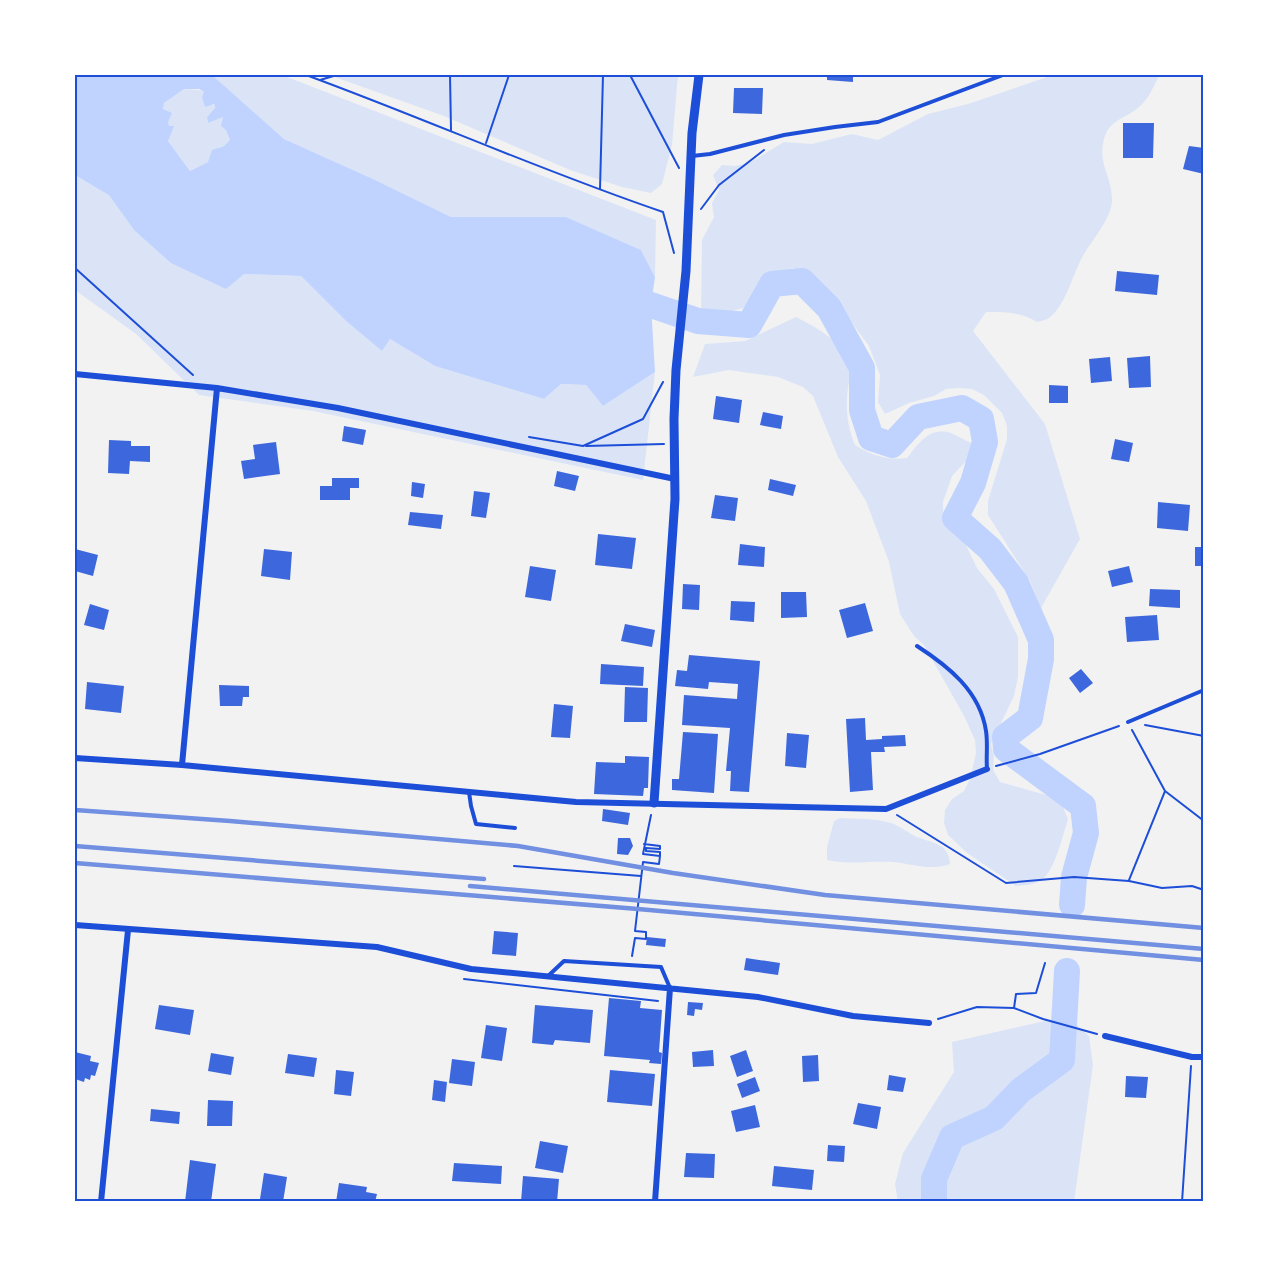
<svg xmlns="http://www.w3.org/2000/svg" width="1279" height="1277" viewBox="0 0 1279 1277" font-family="'Source Serif 4',serif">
  <rect width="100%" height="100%" fill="#f2f2f2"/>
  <path fill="#dbe4f7" d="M212 75H282L656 220 655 277 641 250 566 217H451L373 179 284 139Z
    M329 75H678L672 145 662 184 651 193 622 187 570 170 444 116Z
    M1053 75 1159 76C1153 87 1149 99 1139 107 1127 118 1111 119 1105 136 1096 162 1112 176 1112 199 1113 217 1091 241 1083 256 1073 273 1066 305 1050 317 1047 320 1041 321 1037 322 1020 312 1006 312 986 312L973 331 1045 424 1080 539 1041 608 1030 581 988 515V501L1007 439V426L1002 413 984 395 972 389 959 388 946 389 934 396 909 403 885 414 878 402 880 375 869 346 823 284 793 268 764 278 747 307 722 314 701 315 702 240 714 217 712 203 719 190 713 175 722 165 735 166 749 163 784 142 812 144 852 134 878 140 928 114 968 104Z
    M184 89C202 90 208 89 215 109L207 117 208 123 224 116 223 122 230 140 224 146 219 147 208 162 190 171 168 141 173 126H169L163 109 164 103Z
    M75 175 109 194 134 230 244 274 301 276 346 321 382 351 390 339 435 366 544 399 561 384 586 385 603 406 655 372 643 480 313 411 199 395 136 334 75 290Z
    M796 317C821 330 838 339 853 365 845 392 844 419 855 445 871 455 888 461 907 458 917 445 929 427 948 432 957 435 965 441 974 444L970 457 952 476 943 502V515L948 527 965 543 977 568 994 589 1018 637V677L1014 696 991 744 994 757 993 770 1000 782 1053 797 1063 807 1068 819C1063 835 1056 866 1044 878 1037 885 1025 885 1016 886L967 853 948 835 944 823 945 810 952 799 964 791 970 779 976 753 975 740 964 716 924 645 914 636 900 614 889 562 866 501 838 457 813 396 803 387 778 377 729 370 693 377 705 344 745 341Z
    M840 818C858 819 874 818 891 823 900 826 908 833 917 837 932 843 949 843 950 864 931 871 912 864 893 862 871 861 849 865 827 860V847L834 821Z
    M1067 1016 1089 1036 1093 1065 1074 1202H898L895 1184 903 1153 954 1072 952 1042Z"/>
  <path fill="#bfd3fe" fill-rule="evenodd" d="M75 75H212L284 139 373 179 451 217H566L641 250 655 277 651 305 655 372 603 406 586 385 561 384 544 399 435 366 390 339 382 351 346 321 301 276 244 274 226 289 171 263 134 230 109 195 75 175ZM184 89H199L204 92 202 97 205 107 214 104 215 108 207 117 208 123 223 117 221 126 226 130 230 140 224 146 212 150 208 162 190 171 168 141 174 126H169L168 122 172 113 163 109 164 103Z"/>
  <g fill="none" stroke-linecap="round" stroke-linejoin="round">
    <path stroke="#bfd3fe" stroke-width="26" d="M617 302 651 305 698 321 749 325 772 284 802 281 829 308 862 368V410L871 438 892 445 918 417 962 408 981 419 985 442 973 483 955 518 990 549 1016 583 1041 640V659L1030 718 1005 737 1006 749 1083 806 1086 833 1074 877 1072 905
      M934 1202V1179L952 1137 994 1118 1021 1090 1062 1060 1067 971"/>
  </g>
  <path fill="#3d67dc" d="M827 75H853V82L827 80Z
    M734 88H763L762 114 733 113Z
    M1123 123H1154L1153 158H1123Z
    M1189 146 1204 148V174L1183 169Z
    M1117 271 1159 275 1157 295 1115 291Z
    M1150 356 1151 387 1129 388 1127 358Z
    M1110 357 1112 381 1091 383 1089 359Z
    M1049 385 1068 386V403H1049Z
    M716 396 742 400 739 423 713 419Z
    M763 412 783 416 781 429 760 425Z
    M344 426 366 430 363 445 342 441Z
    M1115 439 1133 443 1129 462 1111 459Z
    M109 440 131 441V446H150V462L130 461 129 474 108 473Z
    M276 442 280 474 244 479 241 461 255 459 253 445Z
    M557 471 579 476 575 491 554 486Z
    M332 478H359V488H350V500H320V486H332Z
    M770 479 796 485 793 496 768 490Z
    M412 482 425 484 423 498 411 496Z
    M474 491 490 493 486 518 471 516Z
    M715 495 738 498 735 521 711 518Z
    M1158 502 1190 505 1188 531 1157 528Z
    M410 512 443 515 441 529 408 525Z
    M598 534 636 538 632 569 595 565Z
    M740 544 765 547 764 567 738 565Z
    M1195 547H1204V566H1195Z
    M75 549 98 555 93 576 75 571Z
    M264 549 292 552 290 580 261 576Z
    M530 566 556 570 551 601 525 597Z
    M1129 566 1133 582 1112 587 1108 571Z
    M683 584 700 585 699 610 682 609Z
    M1150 589 1180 590V608L1149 606Z
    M781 592H806L807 617 781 618Z
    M731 601 755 602 754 622 730 620Z
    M865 603 873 631 847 638 839 610Z
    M90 604 109 610 104 630 84 625Z
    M1157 615 1159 640 1127 642 1125 617Z
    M625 624 655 630 652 647 621 641Z
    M689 655 760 661 749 792 730 791 731 771H726L730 728 682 725 684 695 737 699 738 684 709 682 708 689 675 686 677 670 687 671Z
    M601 664 644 667 643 686 600 684Z
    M1081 669 1093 683 1080 693 1069 678Z
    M87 682 124 686 121 713 85 709Z
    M219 685 249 686V697H243L242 706H220Z
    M625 687 648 688 647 722H624Z
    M554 704 573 706 570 738 551 737Z
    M865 718 866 740 882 739V736L905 735 906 746 884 747 885 752H871L873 790 850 792 846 719Z
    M683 732 718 734 714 793 672 790V779H679Z
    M787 733 809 735 806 768 785 766Z
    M625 756 649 757 648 788H644L643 796 594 794 596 762 625 763Z
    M603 809 630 813 628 825 602 821Z
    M618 838H630L633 846 628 855 617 854Z
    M494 931 518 933 516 956 492 954Z
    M647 937 666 939 665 947 646 945Z
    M746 958 780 963 778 975 744 970Z
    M609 998 641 1001 640 1008 662 1010 659 1052 662 1053 661 1064 649 1063 650 1060 604 1056Z
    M688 1002 703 1003 702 1010 695 1009 694 1016 687 1015Z
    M159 1005 194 1010 190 1035 155 1029Z
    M535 1005 593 1010 590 1043 555 1040 553 1045 532 1043Z
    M486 1025 507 1028 502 1061 481 1058Z
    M713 1050 714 1066 693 1067 692 1052Z
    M746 1050 753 1071 737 1077 730 1056Z
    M75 1052 91 1056 90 1061 99 1063 95 1076 91 1075 90 1080 85 1078 84 1082 75 1079Z
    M211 1053 234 1057 231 1075 208 1071Z
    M288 1054 317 1058 314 1077 285 1073Z
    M818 1055 819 1081 803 1082 802 1056Z
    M452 1059 475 1062 472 1086 449 1083Z
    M336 1070 354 1072 351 1096 334 1094Z
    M610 1070 655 1074 652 1106 607 1102Z
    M889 1075 906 1078 903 1092 887 1090Z
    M1126 1076 1148 1077 1146 1098 1125 1097Z
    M755 1077 760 1091 742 1098 737 1084Z
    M434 1080 447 1082 445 1102 432 1100Z
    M208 1100 233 1101 232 1126H207Z
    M858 1103 881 1107 877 1129 853 1124Z
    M755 1105 760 1127 736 1132 731 1111Z
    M151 1109 180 1112 179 1124 150 1121Z
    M540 1141 568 1146 563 1173 535 1168Z
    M828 1145 845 1146 844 1162 827 1161Z
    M686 1153 715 1154 714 1178 684 1177Z
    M190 1160 216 1164 211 1202H185Z
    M454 1163 502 1166 501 1184 452 1181Z
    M774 1166 814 1170 812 1190 772 1186Z
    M264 1173 287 1177 283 1202 260 1199Z
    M523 1176 559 1179 557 1202H521Z
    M339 1183 367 1187 366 1192 377 1194 375 1202H336Z
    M1140 1199 1171 1200 1170 1202H1140Z"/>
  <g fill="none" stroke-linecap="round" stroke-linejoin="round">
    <path stroke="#1d4ed8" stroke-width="2" d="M306 75C426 119 542 171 663 212L674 253
      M450 75 451 130
      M630 75 679 168
      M320 80 337 75
      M486 143 509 75
      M600 189 603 75
      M701 209 719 185 764 150
      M75 268 193 375
      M529 437 583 446 643 419 663 382
      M586 446 664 444
      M1145 725 1204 736
      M996 766 1040 754 1119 726
      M1165 791 1204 821
      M651 815 643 854 660 856
      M897 815 1006 883 1074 877 1129 881 1162 888 1192 886 1204 890
      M644 844 660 846V849L646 848V851L660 852V856
      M514 866 641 876
      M1129 880 1165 791 1132 730
      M632 956 635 938 646 939V932L635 931 643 862 659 864 660 856
      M464 979 658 1001
      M1014 1008 1016 994 1036 993 1045 963
      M938 1019 977 1007 1014 1008 1043 1019 1097 1034
      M1182 1202 1191 1066"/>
    <path stroke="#1d4ed8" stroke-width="4" d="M692 156 710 154 784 135 835 127 878 122 1003 75
      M917 646C948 666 980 691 986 731 988 743 986 757 987 769
      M1128 722 1204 690
      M469 792 471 806 476 824 515 828
      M547 977 564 961 661 967 670 988"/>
    <path stroke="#1d4ed8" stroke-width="6" d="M75 374 217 388 338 408 675 479
      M75 758 182 765 576 802 886 809 987 769
      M182 765 217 388
      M75 925 377 947 471 969 758 997 853 1016 929 1023
      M1105 1036 1192 1057H1204
      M101 1202 128 930
      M655 1202 670 988"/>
    <path stroke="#1d4ed8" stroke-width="9" d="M654 803 675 499 674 419 676 370 686 271 692 133 699 75"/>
    <path stroke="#7290e2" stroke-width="4.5" d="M75 810 230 821 518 846 673 873 825 895 1204 928
      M75 846 484 879
      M75 863 638 909 1204 960
      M470 886 1204 949"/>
  </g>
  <rect width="1279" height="1277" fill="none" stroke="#ffffff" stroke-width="153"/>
  <rect x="76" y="76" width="1126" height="1124" fill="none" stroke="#1d4ed8" stroke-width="2"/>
</svg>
